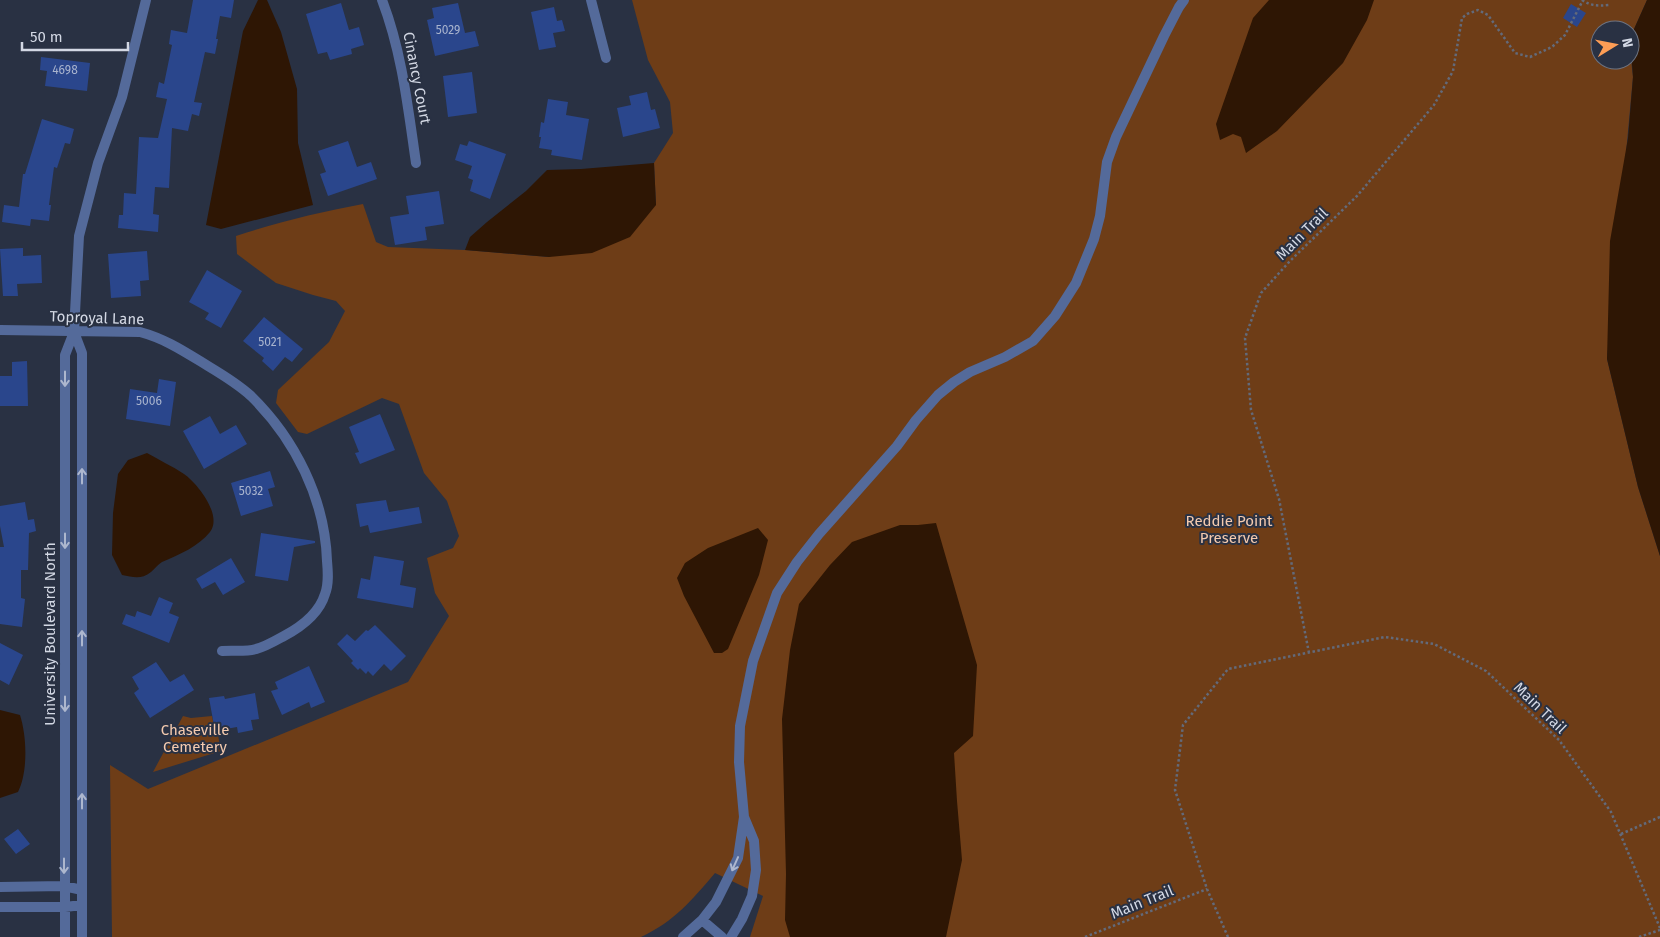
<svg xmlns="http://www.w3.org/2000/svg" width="1660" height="937" viewBox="0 0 1660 937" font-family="'Fira Sans',sans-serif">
  <rect width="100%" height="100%" fill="#293143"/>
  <path fill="#6e3d17" d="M632 0H1647L1630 38V30H1600V60H1630V50L1633 77 1607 359 1638 487 1660 556V937H750L763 896 715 873C691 901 675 921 641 937H112L110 765 148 789 408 682 449 616 435 593 427 558 453 548 459 536 447 501 424 473 399 404 382 398 307 434 298 432 276 403 278 390 329 342 345 311 336 301 313 295 276 283 237 254 236 236C278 222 320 212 363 204L376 242 388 247 465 250 549 257 656 205 654 163 673 133 670 102 648 60Z
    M183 716 191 718 212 716 215 731 217 730 221 751 153 772Z"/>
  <path fill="#2e1604" d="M258 0H267L281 32 297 89 298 143 313 205 221 229 206 225 243 31Z
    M1269 0H1374L1367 20 1343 63 1277 131 1246 153 1241 137 1233 134 1220 140 1216 124 1253 18Z
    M1647 0H1660V556L1638 487 1607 359 1610 241 1628 138 1633 77 1630 38Z
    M654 163 656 205 630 237 592 253 549 257 465 250 470 237 487 222 526 191 547 170 581 169Z
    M147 453C159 460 172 466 184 474 197 483 223 515 210 532 199 546 179 555 162 562 157 565 155 569 151 572 141 580 133 577 122 575L112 555 113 513 118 474 128 460Z
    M936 523 977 665 973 736 954 753 957 801 962 860 946 937H790L785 920 786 874 782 719 790 650 799 604 830 565 852 542 900 525H918Z
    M758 528 768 540 759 575 728 649 722 653H714L684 596 677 578 685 563 708 548Z
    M0 710 20 715C27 737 28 772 18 792L0 798Z"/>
  <path fill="#2a468c" d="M193 0H234L231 18 220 16 216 39H218L215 54 205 52 194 102 202 103 199 116 192 114 188 131 172 128 169 188 155 187 153 214 159 215 158 232 118 228 119 215H123L124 193 136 194 139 137 158 138 167 99 156 97 159 82 164 84 172 45 169 44 171 30 187 33Z
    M341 3 349 30 359 27 364 45 351 49 352 54 330 60 327 52 318 54 306 14Z
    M458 3 465 33 475 31 479 46 435 56 427 20 434 18 432 8Z
    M1571 4 1586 13 1577 27 1563 18Z
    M554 7 557 21 562 20 565 31 553 33 556 47 539 50 531 12Z
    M41 57 90 63 87 91 45 86 47 71 40 70Z
    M472 72 477 113 448 117 443 76Z
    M647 92 651 110 655 109 660 128 623 137 617 108 631 105 629 96Z
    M548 99 568 102 566 115 589 119 582 160 551 155 552 150 539 148 541 137H539L541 122 544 123Z
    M42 119 74 129 70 144 65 143 57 168 54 167 49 205H51L49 221 31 219 30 226 2 222 4 205 19 207 23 174H25Z
    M348 141 357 167 371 162 377 179 328 196 320 174 326 172 318 151Z
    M469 141 506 154 490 199 470 191 473 180 468 178 472 166 455 160 460 144 467 146Z
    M439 191 444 224 425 227 427 240 395 245 390 217 409 214 406 196Z
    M23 248V256L41 255 42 283 17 284 18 296H3L0 249Z
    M147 251 149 280 140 281 141 296 111 298 108 254Z
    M207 270 242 291 221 328 205 319 209 313 189 302Z
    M264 317 303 349 292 362 285 357 273 371 262 361 264 358 243 341Z
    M27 361 28 406H0V376H12V362Z
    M159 379 176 382 170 426 126 419 130 389 157 393Z
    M380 414 395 450 360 464 355 453 359 452 349 427Z
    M210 416 220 434 236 425 247 444 204 469 183 431Z
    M270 471 275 487 268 489 273 506 241 516 231 483Z
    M386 500 389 512 419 507 422 523 370 533 368 525 360 527 356 504Z
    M25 502 28 520 34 519 36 531 29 533 28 570H21V598L25 599 22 627 0 624V547H4L0 526V506Z
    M261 533 315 541V543L294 547 288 581 255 576Z
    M374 556 404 561 400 585 416 588 413 608 357 598 361 578 370 580Z
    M231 558 245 582 223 595 215 582 202 589 196 579Z
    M159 597 173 603 169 613 179 617 169 643 122 624 126 614 135 617 137 611 151 616Z
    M375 625 406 656 391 671 384 664 373 676 368 671 366 674 360 668 358 670 351 663 353 661 337 644 347 634 355 641 366 630 368 631Z
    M0 643 23 655 9 685 0 680Z
    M156 662 170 682 184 674 194 690 150 718 134 693 139 689 132 677Z
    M309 666 325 702 311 708 309 702 282 715 271 691 278 689 275 682Z
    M255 693 259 719 251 720 253 730 238 733 237 727 215 731 209 698 224 696 225 699Z
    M18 829 30 844 16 854 4 839Z"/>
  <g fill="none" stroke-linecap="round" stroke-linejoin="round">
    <path stroke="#636a7a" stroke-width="2.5" stroke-dasharray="2.5 2.5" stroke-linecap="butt" d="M1582 0C1591 6 1598 6 1609 5
      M1309 653 1279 499 1251 410 1245 338 1261 293 1290 261 1357 196 1434 105 1453 71 1462 18 1467 14 1478 10 1488 15 1515 53 1530 57 1552 47 1565 35 1583 0
      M1621 834 1660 817
      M1085 937 1207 889
      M1228 937 1207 889 1175 790 1183 725 1228 669 1385 637 1434 644 1486 671 1559 740 1611 812 1660 928
      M1639 937 1660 930"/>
    <path stroke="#546a9a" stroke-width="10" d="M382 0C402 52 408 108 416 163
      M591 0 606 58
      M0 330 140 332C166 339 185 352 208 366 223 375 238 384 251 396 295 439 325 499 327 561 328 572 329 584 325 594 319 614 301 627 284 636 275 641 265 647 256 649 246 652 233 650 222 651
      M74 332 82 353V937
      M0 887 64 886 82 890
      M0 907H65L82 905
      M702 920 722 937
      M65 937V355L74 332 79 236 98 163 122 97 146 0
      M683 937 702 920 716 902 738 858 744 817 739 762 740 726 753 661 777 593 797 562 819 534 897 446 916 420 938 395 954 382 970 372 1005 357 1033 341 1055 316 1076 283 1094 239 1100 216 1107 162 1116 137 1164 36 1179 7 1184 0
      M731 937 742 919 752 896 756 870 754 841 744 817"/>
  </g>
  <defs><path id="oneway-shaft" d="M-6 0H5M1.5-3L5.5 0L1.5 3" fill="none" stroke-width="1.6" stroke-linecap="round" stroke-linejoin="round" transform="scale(1.25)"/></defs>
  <g stroke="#adb7ce">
    <use href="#oneway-shaft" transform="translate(65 379) rotate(90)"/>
    <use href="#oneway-shaft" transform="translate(82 476) rotate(-90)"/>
    <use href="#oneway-shaft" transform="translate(65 541) rotate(90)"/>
    <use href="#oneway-shaft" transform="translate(82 638) rotate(-90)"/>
    <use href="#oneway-shaft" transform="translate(65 704) rotate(90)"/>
    <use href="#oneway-shaft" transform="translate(82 801) rotate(-90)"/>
    <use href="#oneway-shaft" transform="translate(735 864) rotate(114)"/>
    <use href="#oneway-shaft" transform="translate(64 866) rotate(90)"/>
  </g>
  <g text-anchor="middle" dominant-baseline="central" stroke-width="4" stroke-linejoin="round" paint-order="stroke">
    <g font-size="12" fill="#a9b4ce">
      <text x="448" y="30">5029</text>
      <text x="65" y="70">4698</text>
      <text x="270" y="342">5021</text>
      <text x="149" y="401">5006</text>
      <text x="251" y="491">5032</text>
    </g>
    <g font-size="15" fill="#d3d8e4" stroke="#293143">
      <text transform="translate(417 78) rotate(79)">Cinancy Court</text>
      <text transform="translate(1302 234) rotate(-45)">Main Trail</text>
      <text transform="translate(97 318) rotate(2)">Toproyal Lane</text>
      <text transform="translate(50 634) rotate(-90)">University Boulevard North</text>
      <text transform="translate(1540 708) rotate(44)">Main Trail</text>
      <text transform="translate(1142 902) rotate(-22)">Main Trail</text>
    </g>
    <g font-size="15" fill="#f4caae" stroke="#293143">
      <text x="1229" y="521">Reddie Point<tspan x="1229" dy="17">Preserve</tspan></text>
      <text x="195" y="730">Chaseville<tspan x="195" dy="17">Cemetery</tspan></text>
    </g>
  </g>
  <g transform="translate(1615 45) rotate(80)"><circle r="24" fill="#293143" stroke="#6d7483"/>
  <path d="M0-4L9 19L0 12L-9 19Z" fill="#fd9d55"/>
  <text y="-8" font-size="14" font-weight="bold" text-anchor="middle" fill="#d3d8e4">N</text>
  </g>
  <path d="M22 42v8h106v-8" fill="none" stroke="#d3d8e4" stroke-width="2.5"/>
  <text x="30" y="42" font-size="15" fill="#d3d8e4" stroke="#293143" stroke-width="4" paint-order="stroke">50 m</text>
</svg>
